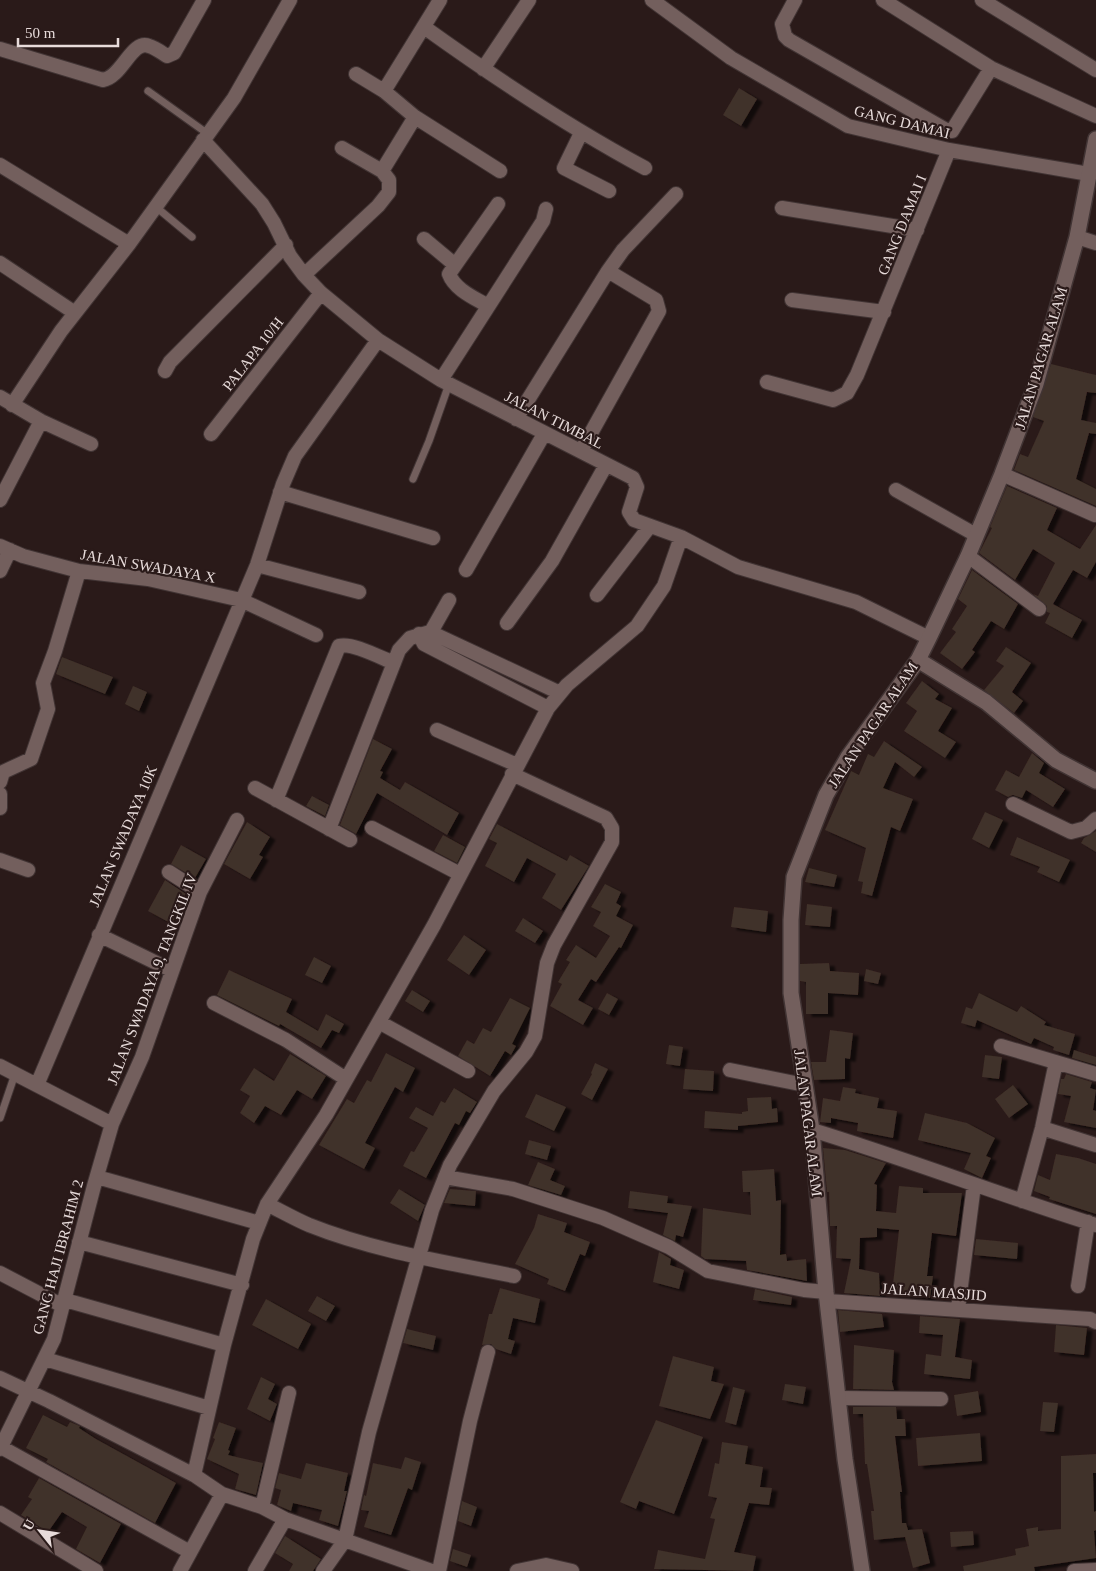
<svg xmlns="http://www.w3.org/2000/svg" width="1096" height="1571" viewBox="0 0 1096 1571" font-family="'Times New Roman',serif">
  <defs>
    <filter id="shadow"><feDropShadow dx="5.5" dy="3" stdDeviation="1" flood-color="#0009"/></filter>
  </defs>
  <rect width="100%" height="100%" fill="#2a1a19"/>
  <path fill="#403029" filter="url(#shadow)" d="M739 88 757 99 741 126 723 115Z
    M1051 364 1096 375V393L1087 392 1081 420 1096 423V434L1089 433 1076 479 1096 489V506L1014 470 1020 454 1028 457 1044 421 1033 417Z
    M1007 486 1057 508 1047 530 1080 549 1096 525V562L1087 578 1073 570 1053 604 1082 620 1072 638 1045 623 1050 613 1047 612V606L1033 594 1038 596 1055 563 1033 549 1015 580 979 553 992 528 990 527Z
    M972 570 1018 604 1004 629 991 621 972 650 975 652 962 669 940 653 956 632 952 629 967 606 958 599Z
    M1006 647 1031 663 1012 692 1023 701 1014 713 984 690 1004 666 996 661Z
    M62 657 113 677 105 694 56 674Z
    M922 681 939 694 935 699 952 708 938 731 956 742 945 758 904 731 917 711 906 703Z
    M133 686 147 692 139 711 125 704Z
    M373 739 392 749 380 771 383 772 380 778 400 790 405 782 459 813 447 835 377 793 356 834 340 825Z
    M884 741 922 767 914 777 895 762 884 786 883 788 913 799 900 831 891 827 872 896 861 893 863 882 858 881 866 848 825 830 851 771 859 775 868 754 874 757Z
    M1032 753 1044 763 1039 773 1065 789 1053 807 1026 790 1022 798 1013 795 1008 797 995 790 1006 770 1019 777Z
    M312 796 329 805 325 816 306 806Z
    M985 812 1003 820 989 848 972 839Z
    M247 822 270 837 259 855 263 857 250 879 224 864Z
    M497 824 567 861 570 855 589 866 561 910 542 898 556 874 527 858 514 882 485 866 497 843 489 839Z
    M1096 831V852L1081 843 1084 838Z
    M443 835 465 847 457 863 434 851Z
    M1017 837 1070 860 1059 882 1037 872 1040 867 1010 855Z
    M181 845 206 859 195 878 171 864Z
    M809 868 837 875 834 887 805 882Z
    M165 880 186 894 184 897 187 898 172 924 148 911Z
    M605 884 621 892 616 903 621 906 616 916 633 925 621 948 619 947 596 982 591 979 578 1000 593 1008 583 1025 550 1006 562 984 558 982 570 962 566 960 576 945 596 958 610 936 593 926 601 912 591 907Z
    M807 904 832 907 830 927 805 925Z
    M734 907 768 911 766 932 731 927Z
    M523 918 543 931 535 943 515 931Z
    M464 935 486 950 469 975 447 960Z
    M314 957 331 966 322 983 305 975Z
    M829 963 830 971 859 973 858 995 828 993V1014H806V982L800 981V964Z
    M866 969 881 973 878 984 864 981Z
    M229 970 292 999 286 1012 318 1031 326 1014 344 1024 339 1033 332 1030 321 1048 280 1024 279 1026 217 995Z
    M412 990 430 1001 423 1012 405 1001Z
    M607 993 618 999 609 1015 598 1009Z
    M979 993 1017 1012 1021 1006 1046 1022 1044 1025 1075 1034 1069 1055 1053 1050 1054 1047 1034 1038 1031 1044 977 1020 975 1027 961 1023 966 1007 972 1009Z
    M510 998 530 1008 512 1044 516 1046 511 1055 505 1051 490 1076 458 1056 467 1040 474 1044 483 1028 491 1032Z
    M830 1030 853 1033 850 1059 845 1058V1079L814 1080 811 1062H826Z
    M669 1045 683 1047 680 1066 666 1064Z
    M1074 1050 1096 1057V1065L1072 1058Z
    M386 1053 415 1068 403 1092 395 1087 365 1143 375 1148 364 1169 319 1145 347 1099 354 1103 367 1080 371 1082Z
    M290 1054 326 1076 312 1099 297 1090 281 1115 265 1106 254 1123 240 1113 250 1096 240 1090 254 1068 274 1081Z
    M985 1055 1002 1057 999 1079 982 1077Z
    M595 1063 608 1069 592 1100 581 1094 592 1074 591 1073Z
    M685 1069 714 1071 713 1091 683 1089Z
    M1066 1074 1092 1082 1090 1088 1096 1090 1093 1110 1096 1111V1128L1064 1122 1071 1096 1058 1094 1061 1079H1064Z
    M1013 1085 1028 1104 1009 1118 995 1099Z
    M843 1087 856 1089 855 1093 879 1098 877 1108 897 1111 893 1138 857 1131 858 1123 831 1118V1123L820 1122 823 1098 840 1101Z
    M454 1088 477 1102 470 1113 466 1111 459 1125 455 1123 426 1178 403 1166 411 1151 414 1152 428 1128 409 1118 416 1107 433 1116 441 1101 445 1103Z
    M536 1094 566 1107 554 1131 525 1117Z
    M771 1097 772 1109 777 1108 778 1122 738 1126V1130L704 1128 705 1111 742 1114V1112L748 1111 747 1098Z
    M925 1113 967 1123 995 1138 986 1156 991 1158 982 1178 964 1169 971 1153 918 1140Z
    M529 1140 551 1146 547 1160 525 1154Z
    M823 1148 845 1150 886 1163 874 1184 877 1185 876 1211 896 1213 899 1186 923 1188V1193H962L956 1236 932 1233 927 1276H933L930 1298 892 1293 899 1230 877 1228V1237L860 1238 859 1269 879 1273 880 1296 844 1293 851 1259 836 1258 837 1226H830L829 1192H827Z
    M1056 1154 1078 1158 1096 1164V1214L1049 1199 1050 1197 1034 1191 1038 1175 1050 1180Z
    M538 1162 555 1169 550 1180 565 1186 561 1195 528 1185Z
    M774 1169 776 1201 781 1200 780 1255 786 1254 787 1261 806 1259 807 1281 747 1270 746 1261 705 1259 701 1256 703 1208 751 1215 750 1192H743L742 1171Z
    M399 1189 425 1205 418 1221 390 1203Z
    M450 1189 476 1191 475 1206 444 1203Z
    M630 1191 668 1196 667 1203 692 1206 683 1237 676 1235 675 1241 663 1235 668 1213 628 1208Z
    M538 1214 567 1223 564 1232 590 1242 585 1256 580 1254 565 1291 547 1284 549 1279 515 1264 534 1228Z
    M976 1239 1018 1243 1017 1259 974 1255Z
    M659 1252 671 1259 670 1265 684 1270 679 1289 653 1282Z
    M500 1288 540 1299 535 1323 513 1318 508 1339 515 1341 511 1354 496 1349 491 1344 482 1345 489 1314H492Z
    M755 1289 792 1297 791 1305 753 1300Z
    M317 1296 335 1306 326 1321 308 1311Z
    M266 1299 311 1324 298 1349 252 1325Z
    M838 1310 882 1314 884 1327 840 1332Z
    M920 1316 960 1319 955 1357 972 1360 970 1379 924 1374 926 1354 941 1356 943 1335 919 1333Z
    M1056 1325 1087 1328 1084 1355 1054 1352Z
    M407 1329 436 1336 433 1350 403 1343Z
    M854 1345 894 1350 892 1382 894 1390 853 1389Z
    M673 1356 714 1367 711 1381 724 1384 710 1419 659 1406Z
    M261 1377 275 1384 268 1399 277 1404 270 1421 247 1409Z
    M785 1384 806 1387 803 1404 782 1400Z
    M733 1387 745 1390 736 1425 725 1422Z
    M978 1391 981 1412 957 1416 954 1395Z
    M1043 1402 1058 1403 1054 1432 1040 1431Z
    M853 1407H896L897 1419H905L906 1436H895L902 1492H900L902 1523H906L908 1530 922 1529 930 1563 913 1568 905 1537 874 1540 871 1511H874L867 1464H865L863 1414H853Z
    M43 1415 67 1427 70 1422 80 1426 79 1428 96 1439 176 1483 155 1523 46 1462 48 1459 26 1448Z
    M656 1420 703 1437 674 1514 639 1501 636 1509 620 1502Z
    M219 1422 236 1428 228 1450 230 1451 228 1455 263 1463 256 1495 235 1489 239 1474 207 1459 215 1439 213 1438Z
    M980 1433 982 1461 918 1466 916 1438Z
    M722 1442 748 1446 745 1464 763 1467 760 1487 772 1488 769 1505 749 1503 734 1552 756 1556 753 1571 654 1569 658 1550 705 1559 715 1519 710 1518 717 1498 708 1496 715 1463 719 1464Z
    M1096 1454V1473H1093L1094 1512 1096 1511V1530L1094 1531 1096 1558 1034 1567 1035 1571H964L963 1566 1016 1555 1015 1549 1029 1546 1026 1529 1038 1527V1531L1061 1529V1456Z
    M405 1457 421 1462 412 1490 408 1488 391 1535 364 1527 369 1511 361 1510 364 1495 366 1496 373 1463 401 1469Z
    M306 1463 348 1473 344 1491H347L338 1526 319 1520 322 1510 293 1503 291 1511 277 1505 281 1490 275 1488 279 1473 301 1479Z
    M39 1478 121 1524 100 1563 76 1549 87 1527 62 1512 48 1532 21 1515 32 1499 28 1497Z
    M462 1501 477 1507 471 1526 458 1521Z
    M973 1531 974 1545 951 1547 950 1532Z
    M285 1536 321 1559 313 1571H289L293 1564 275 1553Z
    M453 1549 471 1555 467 1567 450 1561Z"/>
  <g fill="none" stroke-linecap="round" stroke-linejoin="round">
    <defs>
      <path id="lane" d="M148 91 208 134
        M156 207 192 237
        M413 479 429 441 449 384
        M0 1118 15 1074"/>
      <path id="street" d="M652 0 731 58 848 126 949 150 1089 174
        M795 0 782 24 785 36 789 40 948 131H952L991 68
        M883 0 991 68 1096 116
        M982 0 1096 70
        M424 27C495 78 567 126 645 168
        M0 49 103 80C122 77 132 39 149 46 156 48 162 53 167 56L174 53 204 0
        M483 69 529 0
        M356 74 384 91 415 117 500 171
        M384 91 440 0
        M581 133 564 168 609 191
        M203 140 262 204 274 223 290 256 304 275 321 293 378 340 441 380 633 478 637 487 629 512 634 520 681 537 738 567 856 602 929 638
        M0 165 129 244
        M382 171 415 117
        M782 208 917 230
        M1077 237 1096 243
        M424 239 454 264
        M0 263 75 313
        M304 275 378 206 389 192V180L382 171 342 148
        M792 300 884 312
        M488 306C475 298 455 290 449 274L498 204
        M165 371 170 362 286 245
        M441 380 543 221 546 209
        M767 382 833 400 847 393 857 375 949 150
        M0 397 41 421 91 444
        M12 405 61 331 129 244 234 98 290 0
        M516 419 608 271 623 250 676 194
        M211 434 321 293
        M581 451 659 311 656 300 608 271
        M1002 474 1095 515
        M896 490 976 535
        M280 492 433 538
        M0 500 41 421
        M0 546 23 556 79 571 148 579 241 600 316 635
        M968 556 1039 609
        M257 565 359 592
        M466 570 544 434
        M0 571 10 550
        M597 595 650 526
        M507 623 552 561 606 465
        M419 634 424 644 548 708
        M427 639 449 600
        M437 730 517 765
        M0 782 3 772 31 759 48 709 43 683 55 651 79 571
        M255 788 350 840
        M0 794V808
        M276 800 339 646C352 642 381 658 394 663
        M1013 804 1071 832 1086 828 1096 819
        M372 828 460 874
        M329 829 399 650 410 638 430 632 560 693
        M0 860 28 870
        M169 872 200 892
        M99 935 171 970
        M214 1003 286 1040 346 1079
        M379 1022 468 1071
        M1001 1046 1096 1074
        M0 1066 112 1124
        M730 1070 805 1085
        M37 1085 257 565 283 484 295 456 378 340
        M1042 1128 1096 1145
        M812 1130C907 1159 1000 1195 1096 1225
        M97 1177 259 1223
        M445 1177 513 1189 603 1218 669 1247 708 1271 804 1290 826 1292
        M1022 1201 1042 1128 1056 1062
        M267 1204C281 1211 295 1219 309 1225 374 1251 445 1262 514 1276
        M79 1242 242 1285
        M0 1273 63 1306
        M1078 1286 1088 1222
        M65 1300 224 1345
        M827 1301 1090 1319 1096 1322
        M958 1309 974 1185
        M45 1359 209 1408
        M0 1378 49 1401 194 1475 222 1494 262 1507 285 1519 432 1571
        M838 1398 941 1399
        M1 1447 190 1552
        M0 1449 54 1339 94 1186 112 1124 142 1057 200 892 237 820
        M194 1475 224 1345 253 1239 267 1204 326 1115 434 925 548 708 567 685 637 626 664 586 681 537
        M262 1507 289 1393
        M0 1513 96 1571
        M180 1571 222 1494
        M255 1571 285 1519
        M323 1571 345 1540 369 1432 432 1210 450 1165 494 1091 526 1052 535 1036 547 963 554 945 612 842V828L606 818 512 774
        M439 1571 470 1421 488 1352
        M517 1571 546 1565 572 1571
        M1074 1571 1096 1570"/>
      <path id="secondary" d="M918 660 986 702 1056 760 1096 781
        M862 1571 845 1459 826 1292 812 1130 791 993V920L794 877 826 795 848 757 918 660 929 638 968 556 1002 474 1036 384 1077 237 1096 139"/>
    </defs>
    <use href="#lane" stroke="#413434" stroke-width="9"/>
    <use href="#street" stroke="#413434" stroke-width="16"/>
    <use href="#secondary" stroke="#413434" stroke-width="18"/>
    <use href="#lane" stroke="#735f5d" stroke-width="7"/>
    <use href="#street" stroke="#735f5d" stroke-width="14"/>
    <use href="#secondary" stroke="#735f5d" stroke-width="15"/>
  </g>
  <g text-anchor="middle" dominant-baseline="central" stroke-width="4.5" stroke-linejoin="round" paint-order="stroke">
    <g font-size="15" fill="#e7dbda" stroke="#2a1a19">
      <text transform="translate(902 122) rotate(14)">GANG DAMAI</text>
      <text transform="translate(902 225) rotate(-68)">GANG DAMAI I</text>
      <text transform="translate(253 354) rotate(-52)">PALAPA 10/H</text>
      <text transform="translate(1041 358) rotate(-73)">JALAN PAGAR ALAM</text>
      <text transform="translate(554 420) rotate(27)">JALAN TIMBAL</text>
      <text transform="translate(148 566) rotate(10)">JALAN SWADAYA X</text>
      <text transform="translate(873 725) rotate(-56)">JALAN PAGAR ALAM</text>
      <text transform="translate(123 836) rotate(-67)">JALAN SWADAYA 10K</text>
      <text transform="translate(152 979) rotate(-69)">JALAN SWADAYA 9, TANGKIL IV</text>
      <text transform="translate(808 1123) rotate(83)">JALAN PAGAR ALAM</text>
      <text transform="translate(58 1257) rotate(-75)">GANG HAJI IBRAHIM 2</text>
      <text transform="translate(934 1292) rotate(4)">JALAN MASJID</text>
    </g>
  </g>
  <g transform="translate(40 1531) rotate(300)" stroke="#2a1a19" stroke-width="4" paint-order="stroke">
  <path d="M0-4L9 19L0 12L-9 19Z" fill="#e7dbda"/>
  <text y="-8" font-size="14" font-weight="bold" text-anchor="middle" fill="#e7dbda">U</text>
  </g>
  <path d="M18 38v8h100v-8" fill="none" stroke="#e7dbda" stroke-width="2.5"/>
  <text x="25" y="38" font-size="15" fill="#e7dbda" stroke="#2a1a19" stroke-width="4" paint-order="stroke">50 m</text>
</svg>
